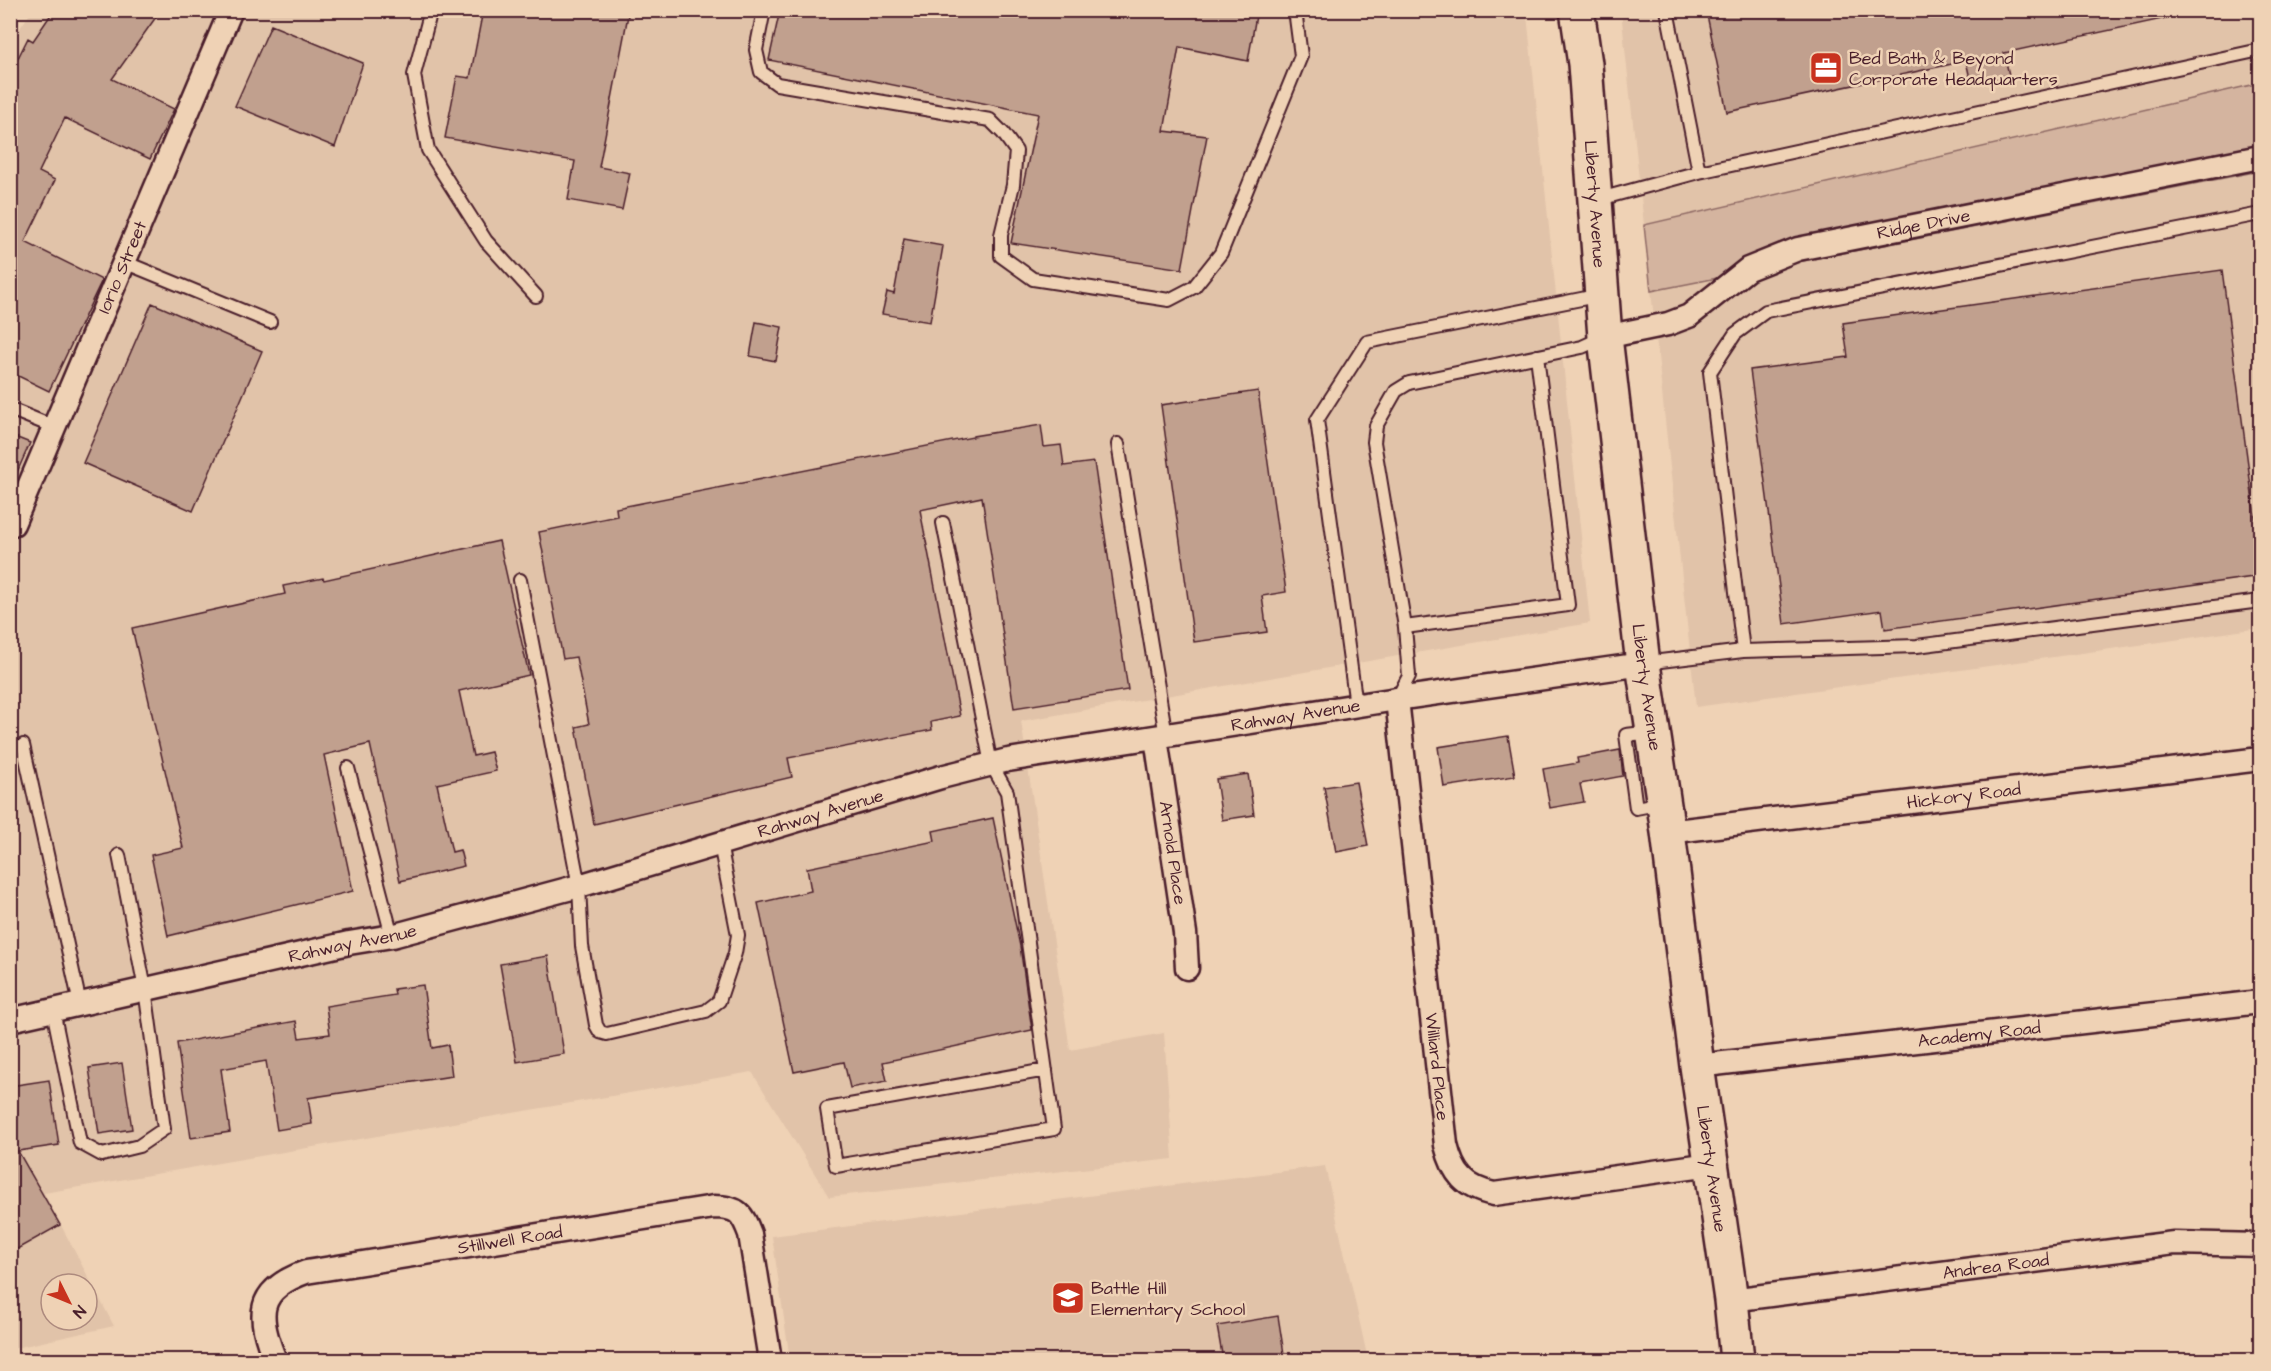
<svg xmlns="http://www.w3.org/2000/svg" width="2271" height="1371" viewBox="0 0 2271 1371" font-family="'Architects Daughter',sans-serif">
  <rect width="100%" height="100%" fill="#efd2b5"/>
  <filter id="ink" filterUnits="userSpaceOnUse"><feTurbulence type="fractalNoise" baseFrequency=".0167" numOctaves="2"/><feDisplacementMap in="SourceGraphic" scale="12" xChannelSelector="R" yChannelSelector="G"/><feConvolveMatrix kernelMatrix="1 2 1 2 8 2 1 2 1" color-interpolation-filters="sRGB"/></filter>
  <g filter="url(#ink)">
    <path fill="#e1c3a9" fill-rule="evenodd" d="M32 11H1524L1527 15 1590 623 1021 721 1070 1050 1164 1033 1173 1159 829 1197 752 1072 44 1193 114 1326 11 1349 10 42ZM51 1284H87V1320H51Z
      M1621 11H2260V83L1644 225Z
      M2260 171V628L1696 707 1651 291Z
      M1325 1166 1368 1360H790L772 1236Z"/>
    <path fill="#d4b49f" stroke="#8f6a65" stroke-width="1.5" d="M2260 83V171L1651 291 1644 225Z"/>
    <path fill="#c1a08e" stroke="#4a1f2b" stroke-width="1.5" d="M54 10H161L112 79 174 109 150 159 65 118 39 172 55 180 25 242 102 280 49 391 10 372V74L28 38 33 41Z
      M483 10H629L599 167 630 173 622 210 568 200 575 161 445 138 457 76 470 78Z
      M780 10H1257L1248 61 1179 47 1164 131 1207 136 1182 269 1011 243 1038 114 769 60Z
      M1706 10H2166L2167 18 2004 53 2009 75 1971 83 1966 61 1727 112Z
      M271 25 363 63 335 147 235 106Z
      M904 239 943 246 930 322 882 314 887 292 894 294Z
      M2222 270 2260 554V576L1885 629 1882 610 1784 624 1750 370 1848 357 1843 323Z
      M152 303 262 351 193 511 83 463Z
      M756 322 782 327 776 361 750 356Z
      M1258 391 1286 592 1262 596 1267 632 1194 642 1161 405Z
      M1041 425 1044 447 1061 445 1064 466 1094 462 1128 690 1014 708 982 497 920 510 960 716 931 722 932 730 788 758 792 777 594 824 576 727 589 724 576 657 563 659 539 532 617 516 616 508 973 437V436Z
      M10 435 30 443 10 488Z
      M499 541 529 675 459 691 473 756 491 752 496 771 437 784 452 852 460 850 464 866 400 881 370 744 324 755 353 891 168 936 151 855 183 848 132 628 285 594 283 586 323 578 324 580Z
      M1508 736 1515 776 1444 787 1438 747Z
      M1620 750 1623 776 1580 784 1584 802 1550 808 1543 769 1578 763 1577 758Z
      M1248 774 1254 815 1222 820 1216 779Z
      M1356 782 1368 846 1336 852 1324 787Z
      M993 818 1020 946 1032 1030 883 1062 887 1081 850 1088 844 1062 794 1072 758 903 811 891 807 868 935 841 933 831Z
      M548 956 564 1054 517 1062 500 964Z
      M423 985 432 1048 448 1045 452 1076 308 1098 312 1124 277 1130 266 1061 221 1069 230 1132 191 1138 177 1043 296 1021 299 1038 330 1034 326 1006 395 995 394 989Z
      M122 1063 132 1129 99 1134 89 1068Z
      M49 1080 59 1145 18 1151 60 1225 10 1253V1086Z
      M1278 1316 1285 1360H1223L1217 1326Z"/>
    <g fill="none" stroke-linecap="round" stroke-linejoin="round">
      <defs>
        <path id="lane" d="M431 10 414 75 428 150 486 241 536 296
          M764 10 756 50 761 72 777 84 990 120 1003 133 1016 151 1013 185 1001 235V256L1033 279 1169 300 1194 287 1221 253 1301 56 1295 10
          M1667 10 1699 172
          M1596 200 1699 172 2260 50
          M124 262 270 322
          M10 409 54 427
          M1118 444 1166 736
          M943 523 991 764 1007 792 1054 1129 836 1166 827 1109 1046 1070
          M520 580 579 886 582 946 596 1025 600 1032 607 1034 706 1011 719 1001 735 953 738 935 720 844
          M1405 627 1568 605 1537 356
          M1743 651 1710 372 1735 334 1766 311 2260 214
          M1644 663 1743 651 1917 646 2260 601
          M1397 699 1409 676 1405 627 1374 442 1376 426 1396 391 1409 383 1582 347 1604 337
          M1356 705 1317 420 1367 342 1601 295
          M1652 732 1626 735 1636 808 1662 803
          M23 745 80 1004
          M348 768 392 936
          M53 1010 80 1143 102 1155 139 1146 164 1129 145 989 119 855"/>
        <g id="street">
          <path id="s1" d="M1605 337 1668 324 1689 316 1748 269 1798 249 2260 157"/>
          <path id="s2" d="M13 524 231 10"/>
          <path id="s3" d="M1397 699 1446 1145C1453 1174 1465 1188 1494 1194L1711 1164"/>
          <path id="s4" d="M1156 738 1185 933 1187 968"/>
          <path id="s5" d="M1668 832 2260 759"/>
          <path id="s6" d="M10 1020 349 943 392 936 579 886 941 777 1008 760 1397 699 1643 664"/>
          <path id="s7" d="M1697 1066 2260 1002"/>
          <path id="s8" d="M1731 1300 2174 1243 2260 1245"/>
          <path id="s9" d="M275 1360C257 1316 255 1290 306 1272L714 1207C738 1207 742 1213 750 1234L770 1360"/>
        </g>
        <g id="secondary">
          <path id="s10" d="M1577 10 1585 64 1605 337 1643 664 1668 832 1697 1066 1731 1300 1737 1360"/>
        </g>
      </defs>
      <use href="#lane" stroke="#4a1f2b" stroke-width="16"/>
      <use href="#street" stroke="#4a1f2b" stroke-width="27"/>
      <use href="#secondary" stroke="#4a1f2b" stroke-width="38"/>
      <use href="#lane" stroke="#efd2b5" stroke-width="12"/>
      <use href="#street" stroke="#efd2b5" stroke-width="22"/>
      <use href="#secondary" stroke="#efd2b5" stroke-width="33"/>
    </g>
  </g>
  <defs>
    <symbol id="office-square" viewBox="-11 -11 22 22"><rect x="-9" y="-9" width="18" height="18" rx="4" fill="#c8321e" stroke="#efd2b5"/><path d="M-6-3h4V-5.5h4V-3h4V5H-6ZM-1-4.5V-3h2v-1.5ZM-6 0V1H6V0Z" fill="#fff"/></symbol>
    <symbol id="school-square" viewBox="-11 -11 22 22"><rect x="-9" y="-9" width="18" height="18" rx="4" fill="#c8321e" stroke="#efd2b5"/><path d="M0-5L7-2L0 1L-7-2ZM-4 1L0 2.5L4 1V4Q0 6-4 4Z" fill="#fff"/></symbol>
  </defs>
  <g fill-rule="evenodd">
    <use href="#office-square" x="1807" y="49" width="38" height="38"/>
    <use href="#school-square" x="1049" y="1279" width="38" height="38"/>
  </g>
  <g text-anchor="middle" dominant-baseline="central" stroke-width="5" stroke-linejoin="round" paint-order="stroke">
    <g font-size="18" fill="#4a1f2b" stroke="#efd2b5" text-anchor="start">
      <text x="1849" y="58">Bed Bath &amp; Beyond<tspan x="1849" dy="21">Corporate Headquarters</tspan></text>
      <text x="1091" y="1288">Battle Hill<tspan x="1091" dy="21">Elementary School</tspan></text>
    </g>
    <g font-size="18" fill="#4a1f2b" stroke="#efd2b5">
      <text stroke="none"><textPath href="#s10" startOffset="195">Liberty Avenue</textPath></text>
      <text stroke="none"><textPath href="#s1" startOffset="344">Ridge Drive</textPath></text>
      <text stroke="none"><textPath href="#s2" startOffset="279">Iorio Street</textPath></text>
      <text stroke="none"><textPath href="#s10" startOffset="681">Liberty Avenue</textPath></text>
      <text stroke="none"><textPath href="#s6" startOffset="1323">Rahway Avenue</textPath></text>
      <text stroke="none"><textPath href="#s5" startOffset="298">Hickory Road</textPath></text>
      <text stroke="none"><textPath href="#s6" startOffset="837">Rahway Avenue</textPath></text>
      <text stroke="none"><textPath href="#s4" startOffset="116">Arnold Place</textPath></text>
      <text stroke="none"><textPath href="#s6" startOffset="351">Rahway Avenue</textPath></text>
      <text stroke="none"><textPath href="#s7" startOffset="284">Academy Road</textPath></text>
      <text stroke="none"><textPath href="#s3" startOffset="370">Williard Place</textPath></text>
      <text stroke="none"><textPath href="#s10" startOffset="1167">Liberty Avenue</textPath></text>
      <text stroke="none"><textPath href="#s9" startOffset="318">Stillwell Road</textPath></text>
      <text stroke="none"><textPath href="#s8" startOffset="267">Andrea Road</textPath></text>
    </g>
  </g>
  <rect width="2271" height="1371" fill="none" stroke="#efd2b5" stroke-width="36"/>
  <rect x="18" y="18" width="2235" height="1335" fill="none" stroke="#4a1f2b" stroke-width="2" filter="url(#ink)"/>
  <g transform="translate(69 1302) rotate(133)"><circle r="28" fill="#efd2b5" stroke="#ad8a7e" stroke-width="1.5"/>
  <path d="M0-4.5L10 22L0 15L-10 22Z" fill="#c8321e"/>
  <text y="-9" font-size="16" font-weight="bold" text-anchor="middle" fill="#4a1f2b">N</text>
  </g>
</svg>
